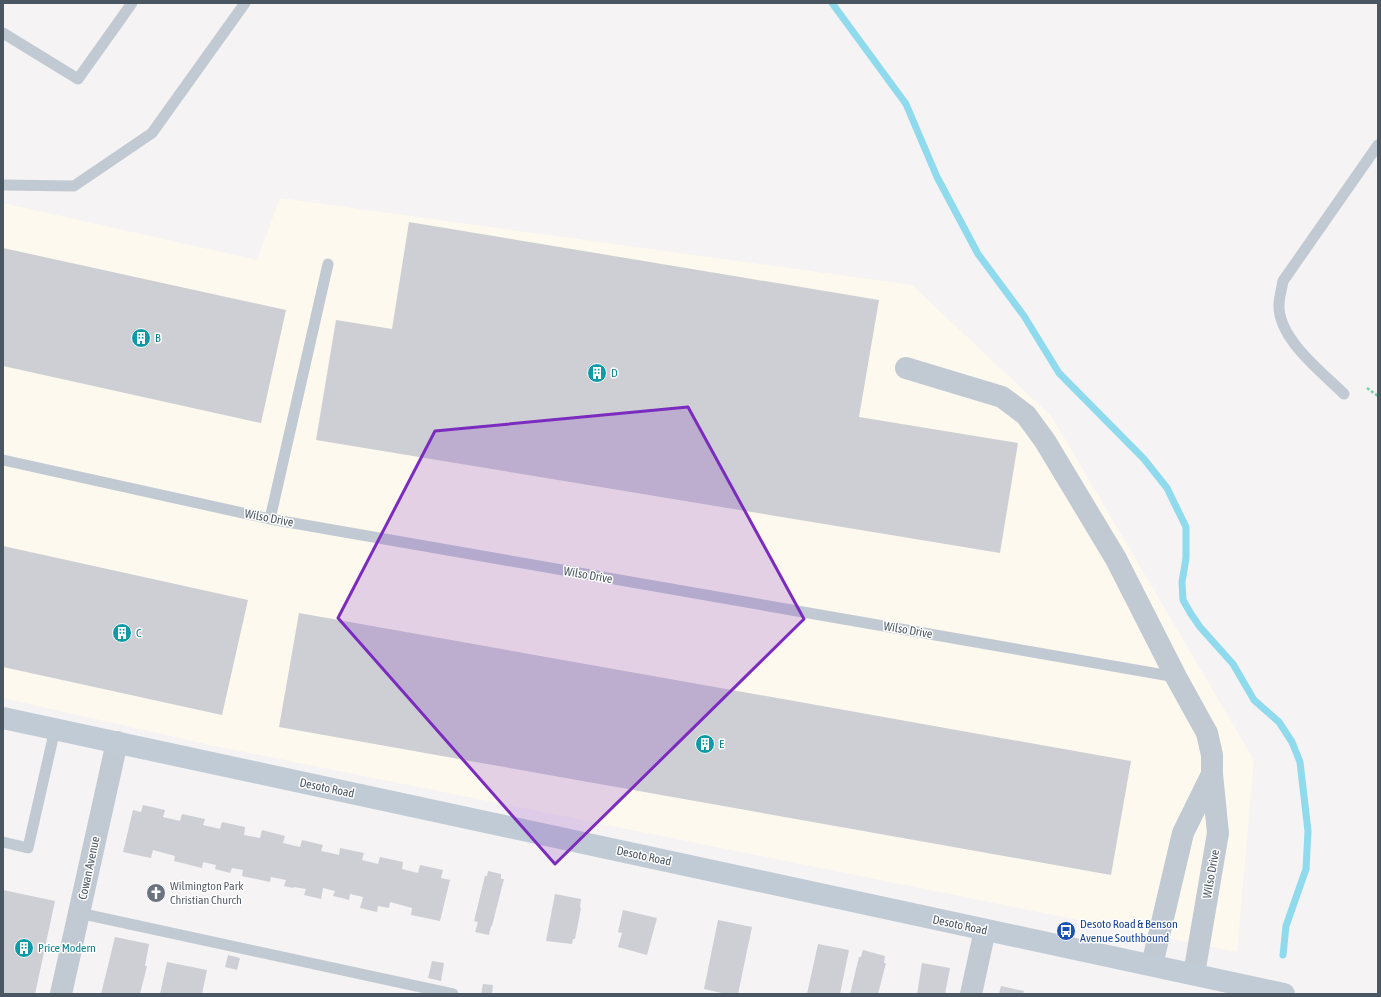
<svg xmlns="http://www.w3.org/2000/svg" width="1381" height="997" viewBox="0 0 1381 997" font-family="'Asap Condensed',sans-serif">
  <rect width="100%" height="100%" fill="#f5f3f3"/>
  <path fill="#fdf9ef" d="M280 198 912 285 1052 417 1254 760 1237 952 210 745 3 698V203L257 260Z"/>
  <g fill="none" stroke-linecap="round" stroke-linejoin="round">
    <path stroke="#90daee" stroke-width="7" d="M832 3 906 104 937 177 978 254 1024 316 1059 373 1144 459 1167 488 1186 527V558L1182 582 1183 600 1191 614 1200 627 1233 664 1254 700 1279 722 1292 742 1300 762 1308 831 1306 869 1286 926 1283 955"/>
  </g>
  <path fill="#cdcfd5" d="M409 222 879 300 859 417 1018 443 1000 553 316 440 336 320 392 329Z
    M3 248 286 310 261 423 3 366Z
    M3 546 248 600 222 715 3 667Z
    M299 613 1131 761 1111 875 279 727Z
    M143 805 165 810 163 817 180 821 182 814 205 819 203 825 220 829 222 822 245 827 244 835 260 838 262 830 285 836 283 843 300 847 302 840 323 845 321 851 331 853 339 855 340 848 364 853 362 860 378 864 380 857 403 862 402 869 418 873 420 865 443 870 441 878 450 880 440 921 411 915 412 908 390 902 389 908 378 906 377 912 360 908 363 897 350 894 349 900 342 898 333 896 335 891 323 888 321 899 304 895 306 889 294 887 293 888 284 886 286 880 271 877 270 882 242 876 243 870 232 868 230 873 223 871 215 869 216 865 203 862 202 868 174 861 175 856 153 850 151 858 123 852 133 810 141 812Z
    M488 871 501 874V879H504L492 926H491L489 935 475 932 478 922 474 921 485 876H487Z
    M3 890 55 901 35 994H3Z
    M555 894 581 899 580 907 581 908 575 939H573L572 944 546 941Z
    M623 910 657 918 647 955 618 947 622 933 618 932Z
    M718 920 752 927 738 994H726L704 989Z
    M115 937 149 944 145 966H147L140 994H101Z
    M818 944 849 950 840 994H807Z
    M863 950 885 956 884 963H886L878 994H850L859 957H861Z
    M228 955 240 958 237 970 225 967Z
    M432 961 444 963 441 981 428 978Z
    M167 962 207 970 202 994H160Z
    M922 963 950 968 945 994H917Z
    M483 984 493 985 492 994H481Z
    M1001 986 1024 991 1023 994H999Z"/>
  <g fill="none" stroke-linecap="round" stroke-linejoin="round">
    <path stroke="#7ad0a6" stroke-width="2.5" stroke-dasharray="3 2" stroke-linecap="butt" d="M1367 388 1378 396"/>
    <path stroke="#c1cad2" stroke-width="11" d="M3 33 78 79 132 3
      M3 185 74 186 152 133 245 3
      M1344 394C1322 372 1278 339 1279 305 1279 297 1282 288 1283 281L1378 145
      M3 460 270 519 1176 677
      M270 519 328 264
      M3 842 28 848 55 729
      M79 913 453 994"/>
    <path stroke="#c1cad2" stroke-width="22" d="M906 368 1002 397 1026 415 1045 441 1116 559 1176 677 1207 733 1212 755V774L1218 833 1194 974
      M1152 965 1183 833 1212 774
      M61 994 117 742
      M971 994 985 930"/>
    <path stroke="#c1cbd6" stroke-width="22" d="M3 718 1284 994"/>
  </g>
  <path fill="#7b2cbf" fill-opacity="0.2" stroke="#7b2cbf" stroke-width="3" stroke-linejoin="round" d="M688 407 804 619 555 864 338 618 435 431Z"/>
  <defs>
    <symbol id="building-disc" viewBox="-11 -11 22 22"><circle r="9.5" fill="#0f9aa8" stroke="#fff"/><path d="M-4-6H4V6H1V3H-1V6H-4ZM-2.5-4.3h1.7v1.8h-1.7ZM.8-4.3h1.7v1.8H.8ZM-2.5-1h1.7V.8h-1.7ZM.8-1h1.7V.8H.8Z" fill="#fff"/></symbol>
    <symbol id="church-disc" viewBox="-11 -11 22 22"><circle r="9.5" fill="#6b7280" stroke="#fff"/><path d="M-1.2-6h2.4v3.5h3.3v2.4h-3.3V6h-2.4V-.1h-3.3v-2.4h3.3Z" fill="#fff"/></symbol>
    <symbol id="bus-disc" viewBox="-11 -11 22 22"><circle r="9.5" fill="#1a4fb4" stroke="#fff"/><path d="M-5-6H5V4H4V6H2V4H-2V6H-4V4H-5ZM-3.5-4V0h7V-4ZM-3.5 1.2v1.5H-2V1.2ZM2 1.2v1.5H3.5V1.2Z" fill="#fff"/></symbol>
  </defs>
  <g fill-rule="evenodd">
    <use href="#building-disc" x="130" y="327" width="22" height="22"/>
    <use href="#building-disc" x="586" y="362" width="22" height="22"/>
    <use href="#building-disc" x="111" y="622" width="22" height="22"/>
    <use href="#building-disc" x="694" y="733" width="22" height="22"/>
    <use href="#church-disc" x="145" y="882" width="22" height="22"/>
    <use href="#bus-disc" x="1055" y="920" width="22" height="22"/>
    <use href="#building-disc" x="13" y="937" width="22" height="22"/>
  </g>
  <g text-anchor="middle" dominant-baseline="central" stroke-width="3" stroke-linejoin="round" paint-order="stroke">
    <g font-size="12" fill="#0d838f" stroke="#fff" text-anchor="start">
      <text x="155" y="338">B</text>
      <text x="611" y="373">D</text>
      <text x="136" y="633">C</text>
      <text x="719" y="744">E</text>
      <text x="38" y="948">Price Modern</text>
    </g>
    <g font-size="12" fill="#4a5661" stroke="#fff">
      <text transform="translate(269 518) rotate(11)">Wilso Drive</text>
      <text transform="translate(588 575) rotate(10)">Wilso Drive</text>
      <text transform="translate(908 630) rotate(10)">Wilso Drive</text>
      <text transform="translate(327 788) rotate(12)">Desoto Road</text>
      <text transform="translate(644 856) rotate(12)">Desoto Road</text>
      <text transform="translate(89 868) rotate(-78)">Cowan Avenue</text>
      <text transform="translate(1211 874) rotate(-80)">Wilso Drive</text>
      <text transform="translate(960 925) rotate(12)">Desoto Road</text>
    </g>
    <g font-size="12" fill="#5b616d" stroke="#fff" text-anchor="start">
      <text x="170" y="886">Wilmington Park<tspan x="170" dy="14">Christian Church</tspan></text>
    </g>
    <g font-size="12" fill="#164399" stroke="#fff" text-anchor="start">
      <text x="1080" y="924">Desoto Road &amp; Benson<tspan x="1080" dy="14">Avenue Southbound</tspan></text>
    </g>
  </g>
  <rect width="1381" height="997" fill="none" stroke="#4a5661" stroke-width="8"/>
</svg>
